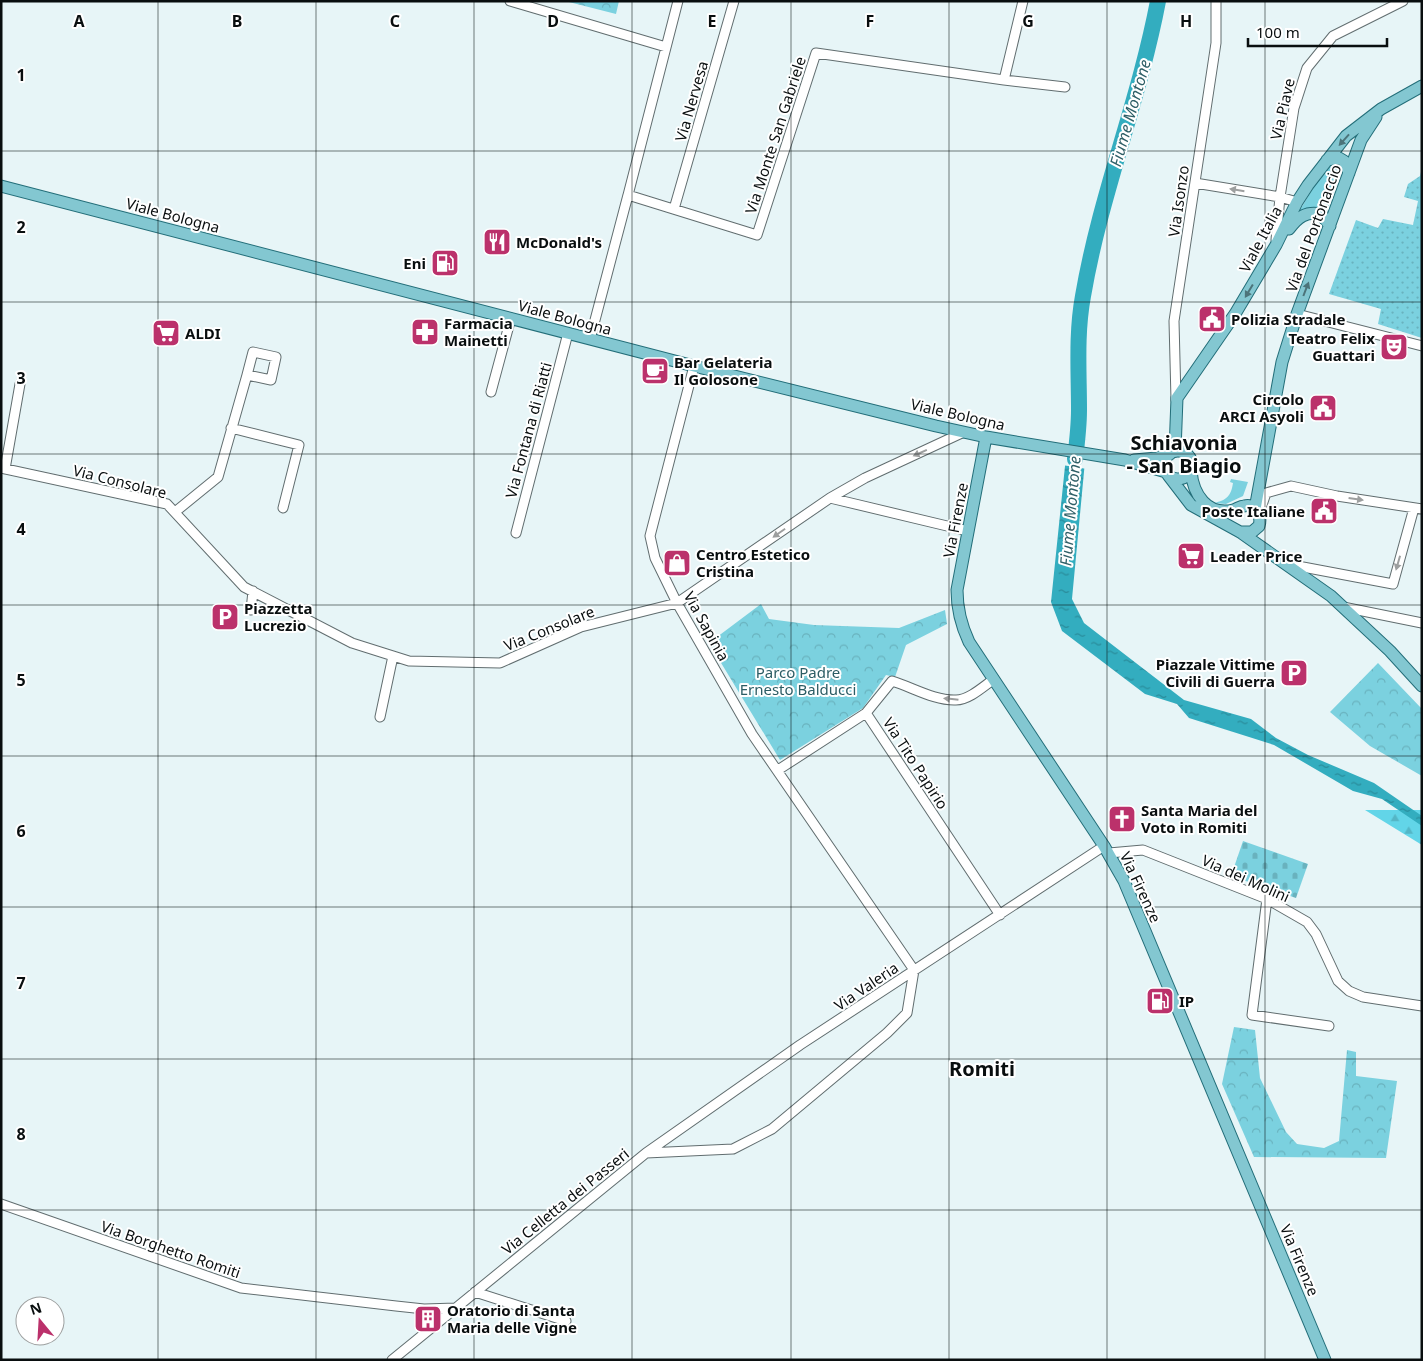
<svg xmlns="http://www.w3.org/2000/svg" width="1423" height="1361" viewBox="0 0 1423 1361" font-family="'Noto Sans',sans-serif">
  <defs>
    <pattern id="forest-firs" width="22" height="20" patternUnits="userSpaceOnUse" patternTransform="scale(1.25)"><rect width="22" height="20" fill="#62d5e8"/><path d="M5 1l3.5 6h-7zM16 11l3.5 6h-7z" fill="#54b6c6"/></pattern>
    <pattern id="cemetery-stones" width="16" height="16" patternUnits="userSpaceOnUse" patternTransform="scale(1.25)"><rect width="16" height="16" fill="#7bd1df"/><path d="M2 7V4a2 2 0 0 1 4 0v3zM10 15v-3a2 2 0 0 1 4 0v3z" fill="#69b2be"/></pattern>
    <pattern id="park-crowns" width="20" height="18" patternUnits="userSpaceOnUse" patternTransform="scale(1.25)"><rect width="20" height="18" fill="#7bd1df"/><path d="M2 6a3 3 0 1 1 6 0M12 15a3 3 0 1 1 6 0" fill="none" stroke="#69b2be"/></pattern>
    <pattern id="garden-dots" width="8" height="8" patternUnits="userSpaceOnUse" patternTransform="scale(1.25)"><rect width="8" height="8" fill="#7bd1df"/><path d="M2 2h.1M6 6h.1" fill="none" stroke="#69b2be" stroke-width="1.8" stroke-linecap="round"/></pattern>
    <pattern id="water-ripples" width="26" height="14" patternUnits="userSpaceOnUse" patternTransform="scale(1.25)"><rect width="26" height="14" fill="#33adbf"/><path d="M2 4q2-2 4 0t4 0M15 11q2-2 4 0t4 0" fill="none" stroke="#298b9a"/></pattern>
  </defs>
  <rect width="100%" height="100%" fill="#e7f5f7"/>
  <path fill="#7bd1df" d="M1331 165 1336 166 1340 173 1326 214 1297 215 1318 180Z
    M1231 479 1248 482 1243 496 1226 504 1214 503C1227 500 1231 496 1233 483L1230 482Z"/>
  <path fill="url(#forest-firs)" d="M1365 810H1422V845Z"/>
  <path fill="url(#cemetery-stones)" d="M1243 841 1308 864 1296 898 1231 876Z"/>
  <path fill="url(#park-crowns)" d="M565 1H619L616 14Z
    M761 604 769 619 814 625 899 628 945 610 947 624 906 645 895 677 886 675 863 708 780 760 709 643Z
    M1378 663 1422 709V776L1370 746 1330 712Z
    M1234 1027 1255 1030 1260 1078 1286 1132 1297 1144 1324 1148 1339 1141 1347 1050 1356 1052V1076L1397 1081 1386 1158 1254 1157 1222 1084Z"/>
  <path fill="url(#garden-dots)" d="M1422 168V338L1378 324 1381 309 1329 294 1356 220 1378 228 1383 219 1413 225 1418 201 1404 197 1408 184 1420 176Z"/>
  <path fill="url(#water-ripples)" d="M1068 437 1087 440 1072 599 1084 623 1184 700 1251 719 1276 738 1308 755 1374 783 1422 816V826L1382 799 1353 791 1274 745 1189 718 1177 704 1145 694 1062 631 1051 602Z"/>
  <path fill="#e7f5f7" d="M1065 436 1090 440 1087 469 1062 465Z"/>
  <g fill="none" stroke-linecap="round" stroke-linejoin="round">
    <path stroke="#33adbf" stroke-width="16" d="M1075 459C1077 443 1079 426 1079 410 1079 372 1076 334 1083 296 1100 196 1139 101 1158 1"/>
    <defs>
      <path id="minor" d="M510 1 666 47
        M1004 80 1065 87
        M1195 183 1280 197 1297 202
        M628 195 678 1
        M674 209 734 1
        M1276 240 1280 197 1294 108 1307 68 1333 36 1403 1
        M1297 314 1422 346
        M590 339 628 195 757 235 816 53 1004 80 1023 1
        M491 392 511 318
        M1176 400 1174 321 1216 43V1
        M231 428 299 445 283 508
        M1 468 167 504 244 587 352 643 409 661 500 663 581 627 677 603 830 498 865 478 964 432
        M5 469 20 384
        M830 498 968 531
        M1260 511 1266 493 1291 486 1337 496 1422 509
        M175 512 218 477 247 375 271 380 276 357 253 352 247 375
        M516 533 568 333
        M1287 564 1393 584 1414 508
        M1343 607 1422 623
        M251 610 253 591
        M866 713 892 681C912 687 935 701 956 700 969 700 984 686 994 679
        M380 717 393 656
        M778 770 866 713 1000 915
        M1109 853 1143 850 1267 899 1307 922 1316 934 1338 981 1349 991 1363 997 1422 1006
        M1267 899 1252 1015 1329 1026
        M646 1153 733 1149 772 1129 887 1033 907 1013 914 970 752 734 677 603 655 558 650 536 694 366
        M1 1204 241 1288 396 1306 424 1309 456 1308
        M475 1292 566 1321
        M392 1360 646 1153 800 1045 1104 846"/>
      <path id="major" d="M1327 160 1339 158 1344 161 1349 173
        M1 186 694 366 936 426 986 437 1125 460 1166 472
        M1289 229C1298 217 1306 211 1321 214L1330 226
        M986 437 957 590C957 610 961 625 969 642L1104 846 1124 881 1325 1360
        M1164 465a14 14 0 1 1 28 0a14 14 0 1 1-28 0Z
        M1175 451 1177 398 1235 314 1276 245 1297 202 1308 185 1346 136 1381 109 1422 86
        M1134 460 1157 458 1170 454
        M1191 471C1193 494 1207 516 1233 510 1237 509 1240 506 1244 506 1256 503 1262 516 1259 526L1252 532H1240
        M1168 475 1191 505 1240 532 1331 596 1390 651 1422 686
        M1255 509 1282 362 1297 314 1361 140 1376 117"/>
    </defs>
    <use href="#minor" stroke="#616d6f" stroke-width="11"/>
    <use href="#major" stroke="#236e79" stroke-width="13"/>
    <use href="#minor" stroke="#fff" stroke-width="9"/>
    <use href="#major" stroke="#83c7d1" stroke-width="11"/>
  </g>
  <defs><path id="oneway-solid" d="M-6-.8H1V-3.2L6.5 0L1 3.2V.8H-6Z" transform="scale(1.25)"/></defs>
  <g fill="#4c747a">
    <use href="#oneway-solid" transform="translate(1344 140) rotate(132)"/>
    <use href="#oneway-solid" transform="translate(1306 289) rotate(-69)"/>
    <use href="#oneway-solid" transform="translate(1249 291) rotate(121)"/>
  </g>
  <g fill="#9d9f9f">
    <use href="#oneway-solid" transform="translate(1237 190) rotate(-171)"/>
    <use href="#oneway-solid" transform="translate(920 453) rotate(156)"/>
    <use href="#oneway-solid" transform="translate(1356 499) rotate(8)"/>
    <use href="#oneway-solid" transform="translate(779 533) rotate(145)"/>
    <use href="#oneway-solid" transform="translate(1398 563) rotate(106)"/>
    <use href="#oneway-solid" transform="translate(951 699) rotate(-174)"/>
  </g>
  <path fill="none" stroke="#090e0f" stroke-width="1" stroke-opacity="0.55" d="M158 1V1360M316 1V1360M474 1V1360M632 1V1360M791 1V1360M949 1V1360M1107 1V1360M1265 1V1360M1 151H1422M1 302H1422M1 454H1422M1 605H1422M1 756H1422M1 907H1422M1 1059H1422M1 1210H1422"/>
  <defs>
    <symbol id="restaurant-square" viewBox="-11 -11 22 22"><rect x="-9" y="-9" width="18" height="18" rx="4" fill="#bb316b" stroke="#fff"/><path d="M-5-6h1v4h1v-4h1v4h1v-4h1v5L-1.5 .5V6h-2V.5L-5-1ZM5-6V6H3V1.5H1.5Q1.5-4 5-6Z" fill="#fff"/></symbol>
    <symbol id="fuel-square" viewBox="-11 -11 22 22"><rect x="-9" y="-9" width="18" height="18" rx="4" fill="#bb316b" stroke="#fff"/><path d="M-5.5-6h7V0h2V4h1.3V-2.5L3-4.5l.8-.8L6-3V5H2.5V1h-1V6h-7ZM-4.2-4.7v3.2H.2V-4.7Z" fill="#fff"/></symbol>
    <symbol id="civic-square" viewBox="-11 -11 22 22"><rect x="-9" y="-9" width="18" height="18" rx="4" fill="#bb316b" stroke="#fff"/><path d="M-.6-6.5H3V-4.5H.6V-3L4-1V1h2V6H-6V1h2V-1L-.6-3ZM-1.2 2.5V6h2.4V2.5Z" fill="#fff"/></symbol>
    <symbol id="pharmacy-square" viewBox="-11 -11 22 22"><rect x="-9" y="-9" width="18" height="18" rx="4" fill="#bb316b" stroke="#fff"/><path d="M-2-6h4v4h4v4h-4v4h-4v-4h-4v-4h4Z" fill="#fff"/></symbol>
    <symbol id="supermarket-square" viewBox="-11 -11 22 22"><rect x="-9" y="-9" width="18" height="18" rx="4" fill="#bb316b" stroke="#fff"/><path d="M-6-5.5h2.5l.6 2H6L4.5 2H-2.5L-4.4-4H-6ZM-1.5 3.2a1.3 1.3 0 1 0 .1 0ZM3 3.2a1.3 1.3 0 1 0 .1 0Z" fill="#fff"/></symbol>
    <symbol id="theatre-square" viewBox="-11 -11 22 22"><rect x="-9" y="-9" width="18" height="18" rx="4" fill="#bb316b" stroke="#fff"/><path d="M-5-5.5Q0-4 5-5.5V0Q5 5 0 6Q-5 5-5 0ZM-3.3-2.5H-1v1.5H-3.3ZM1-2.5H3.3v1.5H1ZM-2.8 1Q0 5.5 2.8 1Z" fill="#fff"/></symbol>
    <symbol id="cafe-square" viewBox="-11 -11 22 22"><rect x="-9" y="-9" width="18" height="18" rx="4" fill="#bb316b" stroke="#fff"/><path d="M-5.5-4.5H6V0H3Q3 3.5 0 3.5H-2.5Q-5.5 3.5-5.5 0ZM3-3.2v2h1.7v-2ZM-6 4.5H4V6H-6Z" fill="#fff"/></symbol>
    <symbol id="shop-square" viewBox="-11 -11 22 22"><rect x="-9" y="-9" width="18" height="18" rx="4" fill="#bb316b" stroke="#fff"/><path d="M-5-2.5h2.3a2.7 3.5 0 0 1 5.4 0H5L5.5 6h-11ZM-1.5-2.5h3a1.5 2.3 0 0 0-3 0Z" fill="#fff"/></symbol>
    <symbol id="parking-square" viewBox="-11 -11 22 22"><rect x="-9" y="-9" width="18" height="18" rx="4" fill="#bb316b" stroke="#fff"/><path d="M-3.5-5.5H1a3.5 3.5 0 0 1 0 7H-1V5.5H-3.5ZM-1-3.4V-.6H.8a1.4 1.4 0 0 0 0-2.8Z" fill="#fff"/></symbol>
    <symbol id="church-square" viewBox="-11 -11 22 22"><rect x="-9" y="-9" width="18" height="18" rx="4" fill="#bb316b" stroke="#fff"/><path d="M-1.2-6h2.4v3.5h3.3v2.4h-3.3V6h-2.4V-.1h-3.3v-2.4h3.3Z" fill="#fff"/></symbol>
    <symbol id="building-square" viewBox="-11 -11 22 22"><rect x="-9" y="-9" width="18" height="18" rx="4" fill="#bb316b" stroke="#fff"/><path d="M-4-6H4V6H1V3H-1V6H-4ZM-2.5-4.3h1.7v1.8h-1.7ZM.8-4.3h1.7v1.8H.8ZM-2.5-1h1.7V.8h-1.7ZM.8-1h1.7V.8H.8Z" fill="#fff"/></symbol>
  </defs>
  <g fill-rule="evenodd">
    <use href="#restaurant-square" x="481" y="226" width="32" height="32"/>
    <use href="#fuel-square" x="429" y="247" width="32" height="32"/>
    <use href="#civic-square" x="1196" y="303" width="32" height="32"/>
    <use href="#pharmacy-square" x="409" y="316" width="32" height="32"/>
    <use href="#supermarket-square" x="150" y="317" width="32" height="32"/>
    <use href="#theatre-square" x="1378" y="331" width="32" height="32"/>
    <use href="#cafe-square" x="639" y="355" width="32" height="32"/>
    <use href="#civic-square" x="1307" y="392" width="32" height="32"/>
    <use href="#civic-square" x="1308" y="495" width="32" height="32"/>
    <use href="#supermarket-square" x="1175" y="540" width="32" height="32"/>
    <use href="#shop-square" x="661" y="547" width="32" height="32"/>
    <use href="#parking-square" x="209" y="601" width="32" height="32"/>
    <use href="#parking-square" x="1278" y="657" width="32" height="32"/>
    <use href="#church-square" x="1106" y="803" width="32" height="32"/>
    <use href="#fuel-square" x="1144" y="985" width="32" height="32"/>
    <use href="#building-square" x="412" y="1303" width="32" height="32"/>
  </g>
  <g text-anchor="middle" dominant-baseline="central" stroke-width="4" stroke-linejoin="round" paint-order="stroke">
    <g font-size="15" fill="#090e0f" stroke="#fff">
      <text transform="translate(691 101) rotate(-74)">Via Nervesa</text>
      <text transform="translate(1282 109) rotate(-77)">Via Piave</text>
      <text transform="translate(775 135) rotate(-72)">Via Monte San Gabriele</text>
      <text transform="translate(1178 201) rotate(-82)">Via Isonzo</text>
      <text transform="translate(173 215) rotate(15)">Viale Bologna</text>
      <text transform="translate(1313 228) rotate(-70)">Via del Portonaccio</text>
      <text transform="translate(1260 239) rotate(-62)">Viale Italia</text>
      <text transform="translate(565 317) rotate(15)">Viale Bologna</text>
      <text transform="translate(958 414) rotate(13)">Viale Bologna</text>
      <text transform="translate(528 430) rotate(-75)">Via Fontana di Riatti</text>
      <text transform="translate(120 481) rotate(14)">Via Consolare</text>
      <text transform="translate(955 520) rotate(-79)">Via Firenze</text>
      <text transform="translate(707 626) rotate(61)">Via Sapinia</text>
      <text transform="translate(549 628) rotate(-22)">Via Consolare</text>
      <text transform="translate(916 763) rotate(57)">Via Tito Papirio</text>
      <text transform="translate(1246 878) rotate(24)">Via dei Molini</text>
      <text transform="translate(1141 887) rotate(65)">Via Firenze</text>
      <text transform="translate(866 986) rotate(-34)">Via Valeria</text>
      <text transform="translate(565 1201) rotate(-39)">Via Celletta dei Passeri</text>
      <text transform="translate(171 1249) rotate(19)">Via Borghetto Romiti</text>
      <text transform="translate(1300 1260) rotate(67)">Via Firenze</text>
    </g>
    <g font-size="15" font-weight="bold" fill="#090e0f" stroke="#fff" text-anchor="start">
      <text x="516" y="242">McDonald's</text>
      <text x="426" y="263" text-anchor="end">Eni</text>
      <text x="1231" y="319">Polizia Stradale</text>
      <text x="444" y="323">Farmacia<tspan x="444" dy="17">Mainetti</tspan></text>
      <text x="185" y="333">ALDI</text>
      <text x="1375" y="338" text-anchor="end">Teatro Felix<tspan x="1375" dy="17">Guattari</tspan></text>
      <text x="674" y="362">Bar Gelateria<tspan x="674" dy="17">Il Golosone</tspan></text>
      <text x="1304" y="399" text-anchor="end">Circolo<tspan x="1304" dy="17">ARCI Asyoli</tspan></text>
      <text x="1305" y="511" text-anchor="end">Poste Italiane</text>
      <text x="696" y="554">Centro Estetico<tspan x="696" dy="17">Cristina</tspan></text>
      <text x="1210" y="556">Leader Price</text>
      <text x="244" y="608">Piazzetta<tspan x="244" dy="17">Lucrezio</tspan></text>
      <text x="1275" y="664" text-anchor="end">Piazzale Vittime<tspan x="1275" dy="17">Civili di Guerra</tspan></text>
      <text x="1141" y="810">Santa Maria del<tspan x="1141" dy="17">Voto in Romiti</tspan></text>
      <text x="1179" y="1001">IP</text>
      <text x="447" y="1310">Oratorio di Santa<tspan x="447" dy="17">Maria delle Vigne</tspan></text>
    </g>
    <g font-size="15" fill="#2c5d65" stroke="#fff">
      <text x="798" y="672">Parco Padre<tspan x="798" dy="17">Ernesto Balducci</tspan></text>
    </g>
    <g font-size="16" font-style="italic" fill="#2e5f67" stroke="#fff">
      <text transform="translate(1130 113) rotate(-74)">Fiume Montone</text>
      <text transform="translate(1070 511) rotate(-85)">Fiume Montone</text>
    </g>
    <g font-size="20" font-weight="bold" fill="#090e0f" stroke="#fff">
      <text x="1184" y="442">Schiavonia<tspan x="1184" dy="23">- San Biagio</tspan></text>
      <text x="982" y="1068">Romiti</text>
    </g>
  </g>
  <g font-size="16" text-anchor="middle" font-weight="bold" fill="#090e0f" stroke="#fff" stroke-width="4" stroke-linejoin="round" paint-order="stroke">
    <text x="79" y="27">A</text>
    <text x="237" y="27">B</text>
    <text x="395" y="27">C</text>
    <text x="553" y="27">D</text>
    <text x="712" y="27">E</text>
    <text x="870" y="27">F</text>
    <text x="1028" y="27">G</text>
    <text x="1186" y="27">H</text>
    <text x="21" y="81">1</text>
    <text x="21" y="233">2</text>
    <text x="21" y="384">3</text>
    <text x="21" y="535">4</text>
    <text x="21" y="686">5</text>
    <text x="21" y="837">6</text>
    <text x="21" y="989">7</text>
    <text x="21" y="1140">8</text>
  </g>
  <rect width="1423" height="1361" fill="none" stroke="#090e0f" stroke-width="5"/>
  <g transform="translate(40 1321) rotate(342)"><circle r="24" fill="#ffffff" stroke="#9d9f9f"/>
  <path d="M0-4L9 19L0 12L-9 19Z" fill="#bb316b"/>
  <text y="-8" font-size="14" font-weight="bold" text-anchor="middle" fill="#090e0f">N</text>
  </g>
  <path d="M1248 38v8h139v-8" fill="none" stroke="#090e0f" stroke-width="2.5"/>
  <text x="1256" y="38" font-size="15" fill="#090e0f" stroke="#ffffff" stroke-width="4" paint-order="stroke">100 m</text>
</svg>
